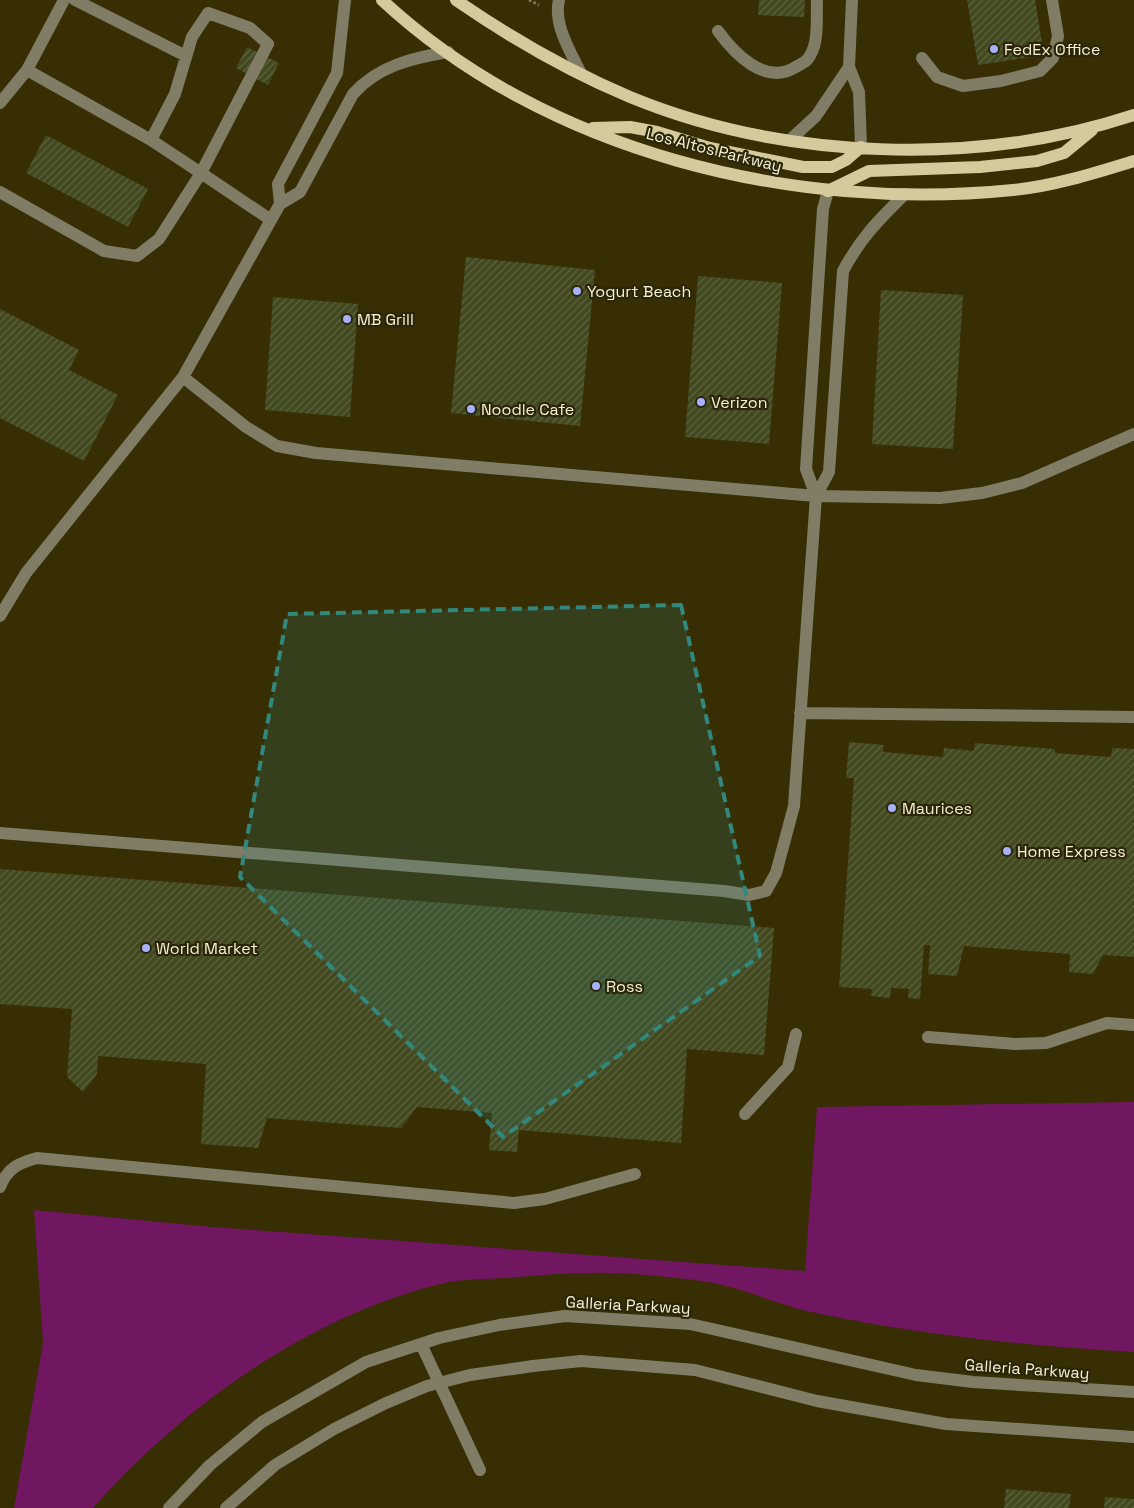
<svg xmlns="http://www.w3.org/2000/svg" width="1134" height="1508" viewBox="0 0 1134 1508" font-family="'Space Grotesk',sans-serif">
  <defs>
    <pattern id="building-hatch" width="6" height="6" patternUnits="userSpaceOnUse" patternTransform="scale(1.25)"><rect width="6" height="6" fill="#42491f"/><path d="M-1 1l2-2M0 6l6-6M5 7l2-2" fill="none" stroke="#5e643f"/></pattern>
  </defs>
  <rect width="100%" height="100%" fill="#372e04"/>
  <path fill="#711660" d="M1134 1102V1352C1028 1346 920 1335 816 1313 781 1306 748 1290 713 1283 691 1279 668 1277 646 1275 599 1270 551 1274 505 1278 487 1279 467 1279 449 1282 314 1312 183 1406 93 1508H14L43 1343 34 1210 212 1227 805 1271 817 1107Z"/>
  <path fill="url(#building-hatch)" d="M759 0H805L804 17 758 15Z
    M967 0H1035L1044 55 978 65Z
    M247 47 279 63 268 85 236 68Z
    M46 135 148 189 128 227 26 173Z
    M466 257 595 270 580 426 451 413Z
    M698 276 782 283 769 444 685 437Z
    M881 290 963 295 953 449 872 444Z
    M273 297 358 304 350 417 265 410Z
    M0 309 79 350 69 370 118 395 84 461 0 418Z
    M849 742 884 745 883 752 943 757 944 748 974 751 975 743 1055 749V753L1111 757 1112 748 1134 749V957L1103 955 1093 974 1069 972 1070 954 964 946 957 976 928 974 930 945H924L920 999 908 998 909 989 891 988 890 998 871 996 872 989 839 987 854 778H846Z
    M0 869 774 928 764 1055 687 1049 681 1143 519 1130 517 1152 489 1150 492 1113 417 1107 401 1128 267 1118 258 1148 201 1144 206 1064 98 1056 97 1074 83 1092 67 1077 72 1009 0 1004Z
    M1006 1489 1071 1494 1069 1508H1004Z
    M1105 1497 1134 1499V1508H1104Z"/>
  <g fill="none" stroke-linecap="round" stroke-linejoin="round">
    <path stroke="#857d59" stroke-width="3" stroke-dasharray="2.5 2.5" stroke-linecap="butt" d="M529 0 539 5"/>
    <path stroke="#817c66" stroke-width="12" d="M64 0 27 70 151 140
      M75 0 186 56
      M559 0C553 25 571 52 581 74
      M718 31C734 53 764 85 794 68 797 66 804 63 807 60 820 45 816 18 817 0
      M922 58 937 77 963 86 1001 81 1040 71 1053 58 1058 36 1052 0
      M849 67 859 92 861 147
      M0 103 27 70
      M790 140 816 116 849 67 852 0
      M0 192 104 251 137 256 159 239 201 173 151 140 175 94 192 37 208 13 250 28 268 44 201 173 271 220
      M280 204 278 184 337 73 345 0
      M183 377 246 427 277 446 316 453 816 496 940 498 982 493 1022 483 1134 434
      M816 496 806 469 823 209 828 191
      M0 616 26 573 183 377 280 204 300 192 353 94C378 66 412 58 448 52
      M800 713 1134 717
      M0 833 724 891 749 895 766 891 776 873 794 806 816 496 829 472 843 271C861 237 879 220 905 194
      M928 1037 1015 1044 1046 1043 1107 1023 1134 1025
      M745 1114 788 1067 796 1034
      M0 1187C7 1168 19 1163 37 1158L514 1203 545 1199 635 1174
      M421 1344 480 1470
      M169 1508 210 1465 262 1422 366 1362 439 1338 499 1325 565 1316 690 1324 916 1375 973 1382 1134 1392
      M226 1508 275 1465 334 1429 386 1403 427 1386 470 1375 533 1366 581 1361 695 1370 817 1401 946 1424 1134 1437"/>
    <path stroke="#d4ca9b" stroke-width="12" d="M382 0C547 153 793 212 1013 190 1054 186 1095 173 1134 161
      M456 0C511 38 568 71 630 97 783 160 977 167 1134 115
      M593 128 630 127 657 132 710 148 803 167H832L846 160 861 147
      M828 191 869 171 980 167 1037 161 1064 153 1092 130"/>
  </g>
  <path fill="#32887d" fill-opacity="0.2" stroke="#32887d" stroke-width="4" stroke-dasharray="10 6" stroke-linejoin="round" d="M681 605 760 956 503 1137 240 877 287 614Z"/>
  <g fill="#a6b1fc" stroke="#2b2509" stroke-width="2">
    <circle cx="994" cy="49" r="5"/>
    <circle cx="577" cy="291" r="5"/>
    <circle cx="347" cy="319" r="5"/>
    <circle cx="701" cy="402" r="5"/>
    <circle cx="471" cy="409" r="5"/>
    <circle cx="892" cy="808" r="5"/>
    <circle cx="1007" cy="851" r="5"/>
    <circle cx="146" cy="948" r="5"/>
    <circle cx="596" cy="986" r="5"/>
  </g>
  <g text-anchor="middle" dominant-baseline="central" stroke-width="4.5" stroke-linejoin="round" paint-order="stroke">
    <g font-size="16" fill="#f6f0d5" stroke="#2b2509" text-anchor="start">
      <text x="1004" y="49">FedEx Office</text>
      <text x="587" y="291">Yogurt Beach</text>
      <text x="357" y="319">MB Grill</text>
      <text x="711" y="402">Verizon</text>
      <text x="481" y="409">Noodle Cafe</text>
      <text x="902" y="808">Maurices</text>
      <text x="1017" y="851">Home Express</text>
      <text x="156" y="948">World Market</text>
      <text x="606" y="986">Ross</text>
    </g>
    <g font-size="16" fill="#f6f0d5" stroke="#2b2509">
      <text transform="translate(714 150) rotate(14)">Los Altos Parkway</text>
      <text transform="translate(628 1305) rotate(3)">Galleria Parkway</text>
      <text transform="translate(1027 1369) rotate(4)">Galleria Parkway</text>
    </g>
  </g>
</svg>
